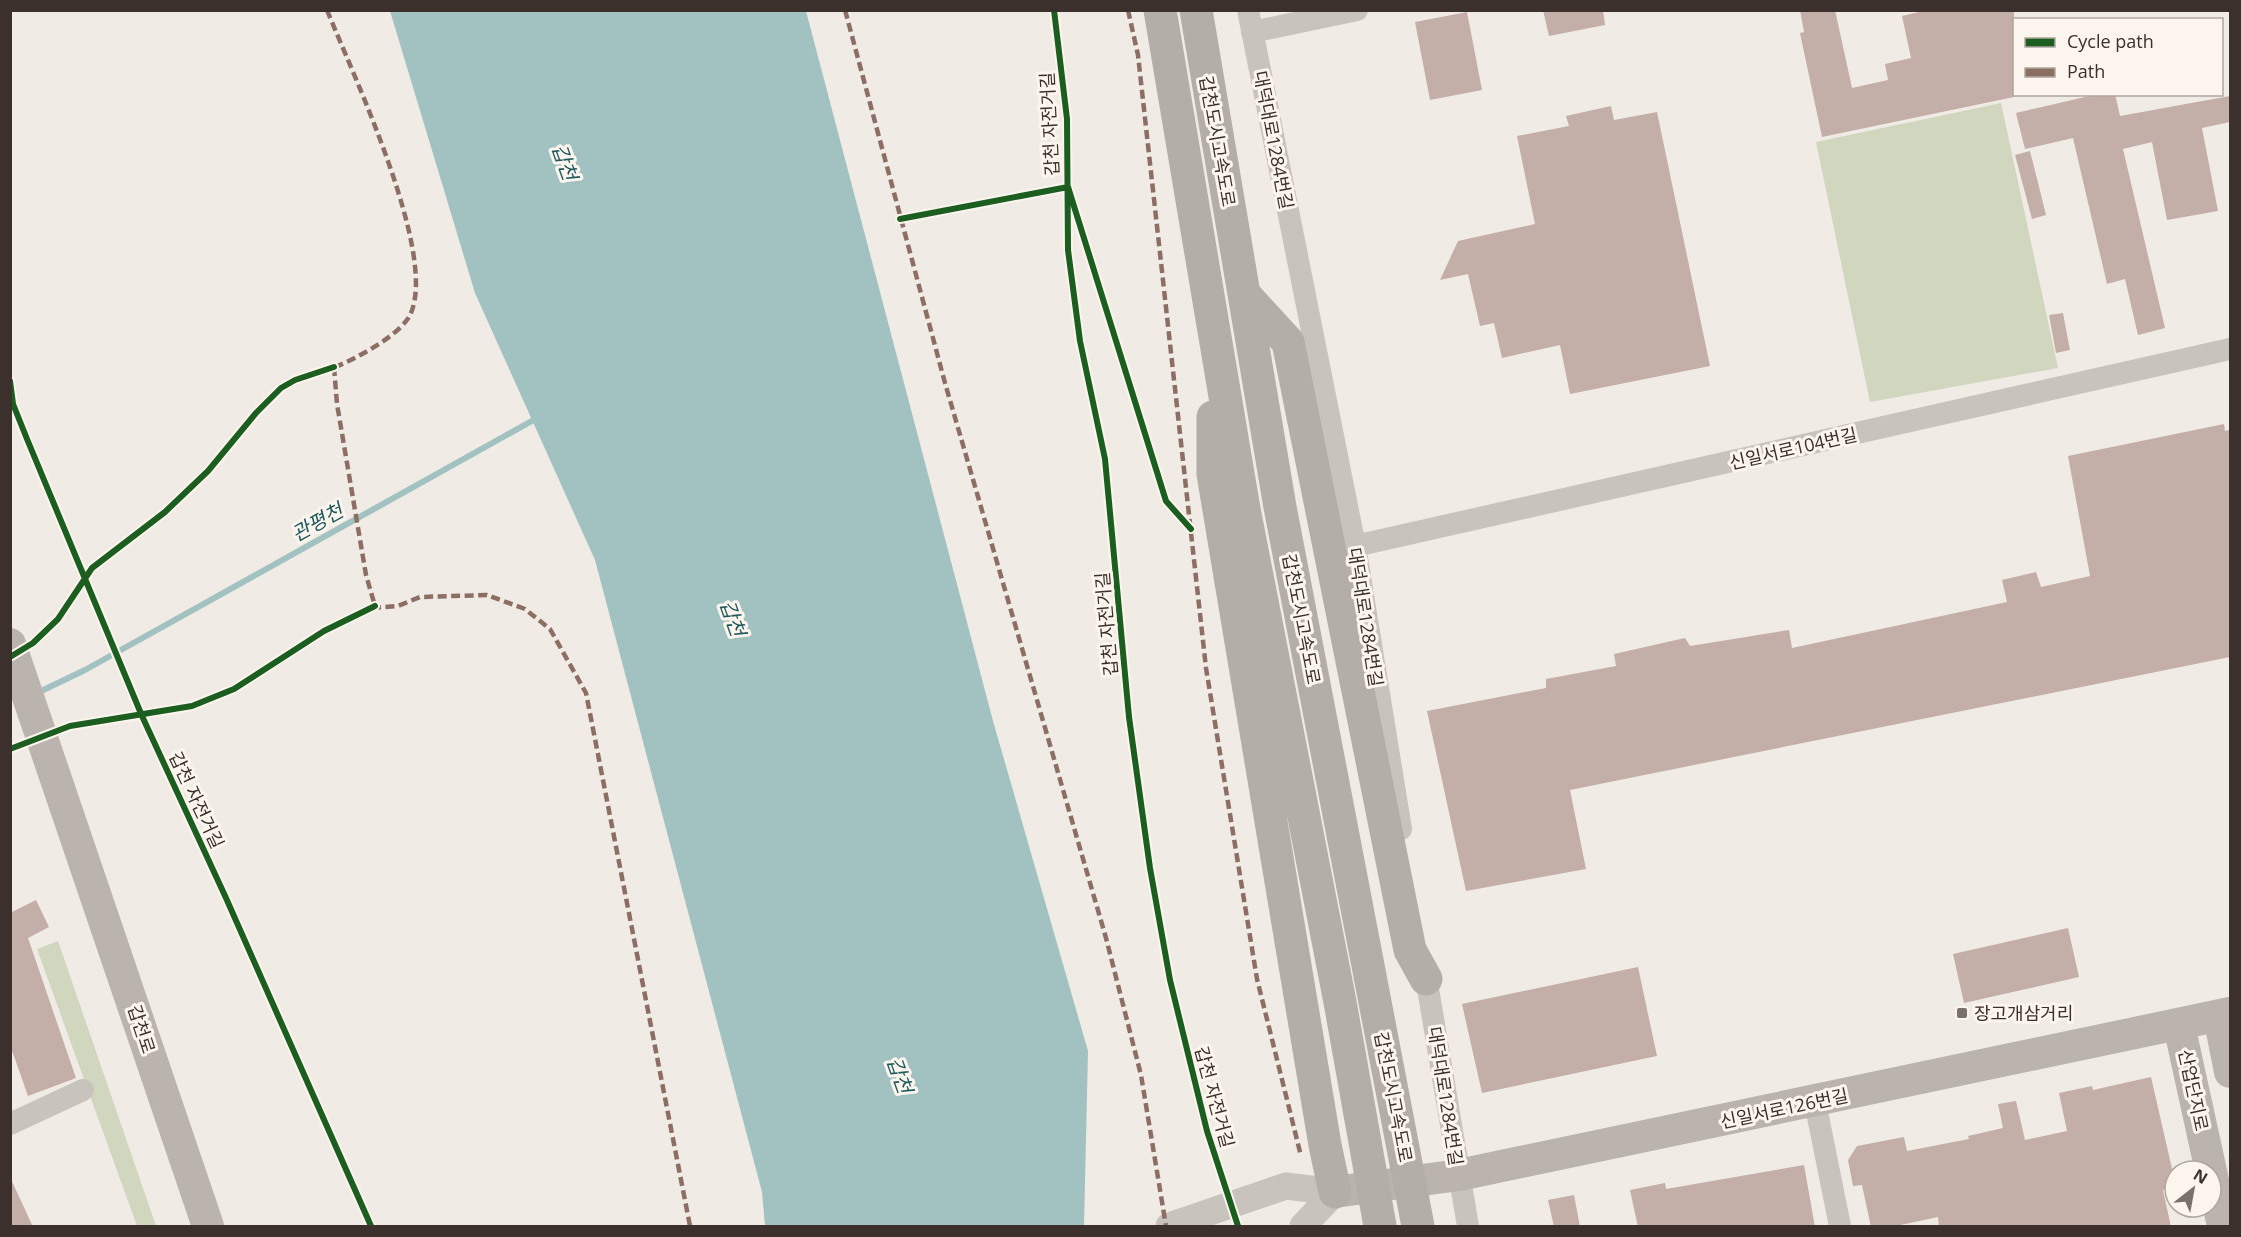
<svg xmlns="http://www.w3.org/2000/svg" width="2241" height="1237" viewBox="0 0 2241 1237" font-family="'Open Sans','Noto Sans KR',sans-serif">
  <rect width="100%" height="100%" fill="#f0ebe5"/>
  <path fill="#d1d6bf" d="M2001 103 2058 368 1870 402 1816 142Z
    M58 941 156 1226H137L37 949Z"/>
  <path fill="#a1c2c1" d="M390 11H806L993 721 1088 1051 1084 1226H765L762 1192 595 560 475 293Z"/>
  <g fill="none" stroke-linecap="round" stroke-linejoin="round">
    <path stroke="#a1c2c1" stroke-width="6" d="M35 694 85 670 539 417"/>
  </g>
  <path fill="#c3afa7" d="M1543 10H1603L1605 25 1549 36Z
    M1800 10H1835L1852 88 1888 80 1885 64 1911 58 1902 16 1927 10H2014V97L1822 137 1800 33 1804 32Z
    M1467 12 1482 90 1430 100 1415 22Z
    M2098 94H2115L2120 116 2230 96V122L2202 128 2218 211 2167 220 2152 142 2123 149 2165 328 2138 335 2125 279 2107 284 2073 138 2025 149 2016 113Z
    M1611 106 1614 120 1657 112 1710 366 1570 394 1560 345 1502 358 1494 323 1480 326 1468 274 1440 280 1458 241 1535 224 1517 136 1569 126 1566 116Z
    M2030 151 2046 215 2032 219 2015 155Z
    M2063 313 2070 350 2056 353 2049 315Z
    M2224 424 2225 431 2230 430V657L1570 790 1586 869 1466 891 1427 711 1546 688V679L1616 666 1614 654 1685 638 1690 646 1789 630 1792 648 2007 602 2002 580 2036 572 2041 587 2090 576 2068 456Z
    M36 900 49 927 28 938 76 1078 28 1096 10 1045V913Z
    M2068 928 2079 977 1964 1003 1953 954Z
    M1638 967 1657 1056 1482 1093 1462 1004Z
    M2151 1077 2173 1173H2175V1188L2163 1190 2171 1227H1939L1938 1217 1891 1227H1871L1862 1185 1853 1186 1848 1160 1857 1146 1904 1137 1907 1151 1969 1139 1968 1136 2003 1128 1998 1104 2016 1101 2025 1140 2067 1131 2059 1093 2092 1086 2093 1090Z
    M1804 1165 1815 1227H1638L1630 1190 1665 1183 1666 1189Z
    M10 1177 33 1227H10Z
    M1574 1195 1580 1227H1554L1548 1200Z"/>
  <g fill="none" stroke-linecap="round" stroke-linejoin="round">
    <path stroke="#c9c3be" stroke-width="22" d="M1248 10 1355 546 1401 829
      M1252 32 1357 10
      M1355 546 2230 349
      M1424 965 1468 1226
      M1815 1102 1840 1226
      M10 1124 83 1090"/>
    <path stroke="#c9c3be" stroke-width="27" d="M1169 1226 1286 1186 1335 1192
      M1303 1226 1335 1192"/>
    <path stroke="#bab3ae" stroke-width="32" d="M10 644 208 1226
      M2219 1016 2230 1072
      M2179 1025 2223 1226
      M1335 1192 1459 1175 2230 1013"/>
    <path stroke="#b4aea8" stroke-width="33" d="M1160 10 1244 509 1340 1002 1380 1226
      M1196 10 1280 507 1418 1226
      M1244 294 1288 342 1410 950 1426 979
      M1213 417V474L1325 1145 1335 1192"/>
    <path stroke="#8d6e63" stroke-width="4.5" stroke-dasharray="9 4.5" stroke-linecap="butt" d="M327 10C353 75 437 251 411 313 402 335 352 361 330 369
      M845 10 945 383 1106 938 1141 1075 1166 1226
      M1128 10 1138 55 1206 668 1257 979 1301 1156
      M334 367 337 404 366 575 375 606
      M372 608 398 606 420 597 487 595 525 609 550 629 586 693 690 1226"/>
    <defs>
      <path id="cycleway" d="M1054 10 1067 119 1068 250 1080 341 1105 459 1129 717 1150 868 1170 980 1207 1131 1238 1226
        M900 219 1068 187 1166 501 1191 529
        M10 381 13 404 27 439 142 716 226 898 371 1226
        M10 657 33 643 58 619 92 568 165 512 208 471 256 413 281 388 295 380 334 367
        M10 749 70 726 192 706 234 689 324 631 375 606"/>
    </defs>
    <use href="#cycleway" stroke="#fbf5ee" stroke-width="10"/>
    <use href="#cycleway" stroke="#1b5e20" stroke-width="6"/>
  </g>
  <rect fill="#7a716c" stroke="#fbf5ee" stroke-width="2" x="1956" y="1007" width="12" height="12" rx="3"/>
  <g text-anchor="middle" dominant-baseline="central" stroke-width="6" stroke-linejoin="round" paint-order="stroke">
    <g font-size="18" fill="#3b302b" stroke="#fbf5ee">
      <text transform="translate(1049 124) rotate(-93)">갑천 자전거길</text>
      <text transform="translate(1274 140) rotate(79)">대덕대로1284번길</text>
      <text transform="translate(1218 141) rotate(80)">갑천도시고속도로</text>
      <text transform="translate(1793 448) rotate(-13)">신일서로104번길</text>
      <text transform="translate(1366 617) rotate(81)">대덕대로1284번길</text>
      <text transform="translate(1302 619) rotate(79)">갑천도시고속도로</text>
      <text transform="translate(1106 624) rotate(-95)">갑천 자전거길</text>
      <text transform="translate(197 800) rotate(65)">갑천 자전거길</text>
      <text transform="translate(142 1029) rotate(72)">갑천로</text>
      <text transform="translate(2194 1090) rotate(78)">산업단지로</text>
      <text transform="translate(1446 1096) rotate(81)">대덕대로1284번길</text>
      <text transform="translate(1215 1097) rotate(75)">갑천 자전거길</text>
      <text transform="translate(1394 1097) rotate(79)">갑천도시고속도로</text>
      <text transform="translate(1784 1108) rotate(-12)">신일서로126번길</text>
    </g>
    <g font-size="18" fill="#3b302b" stroke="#fbf5ee" text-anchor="start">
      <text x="1974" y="1013">장고개삼거리</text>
    </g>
    <g font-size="20" font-style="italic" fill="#1f5a5e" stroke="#fbf5ee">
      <text transform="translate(565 162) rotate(70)">갑천</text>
      <text transform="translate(317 522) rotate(-29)">관평천</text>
      <text transform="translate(733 618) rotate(70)">갑천</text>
      <text transform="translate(900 1075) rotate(70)">갑천</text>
    </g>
  </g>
  <rect width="2241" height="1237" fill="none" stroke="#3b302b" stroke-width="24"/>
  <rect x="2013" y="18" width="210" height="78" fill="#fbf5ee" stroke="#aea6a0" stroke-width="1.5"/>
  <rect x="2025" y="38" width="30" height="9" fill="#1b5e20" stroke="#aea6a0" stroke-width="1.5"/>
  <text x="2067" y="48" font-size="18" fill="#3b302b">Cycle path</text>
  <rect x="2025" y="68" width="30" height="9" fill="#8d6e63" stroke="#aea6a0" stroke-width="1.5"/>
  <text x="2067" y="78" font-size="18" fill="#3b302b">Path</text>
  <g transform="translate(2193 1189) rotate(31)"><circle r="28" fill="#fbf5ee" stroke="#aea6a0" stroke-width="1.5"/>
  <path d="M0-4.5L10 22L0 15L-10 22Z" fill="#7a716c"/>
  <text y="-9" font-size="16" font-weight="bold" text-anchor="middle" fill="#3b302b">N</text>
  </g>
</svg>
